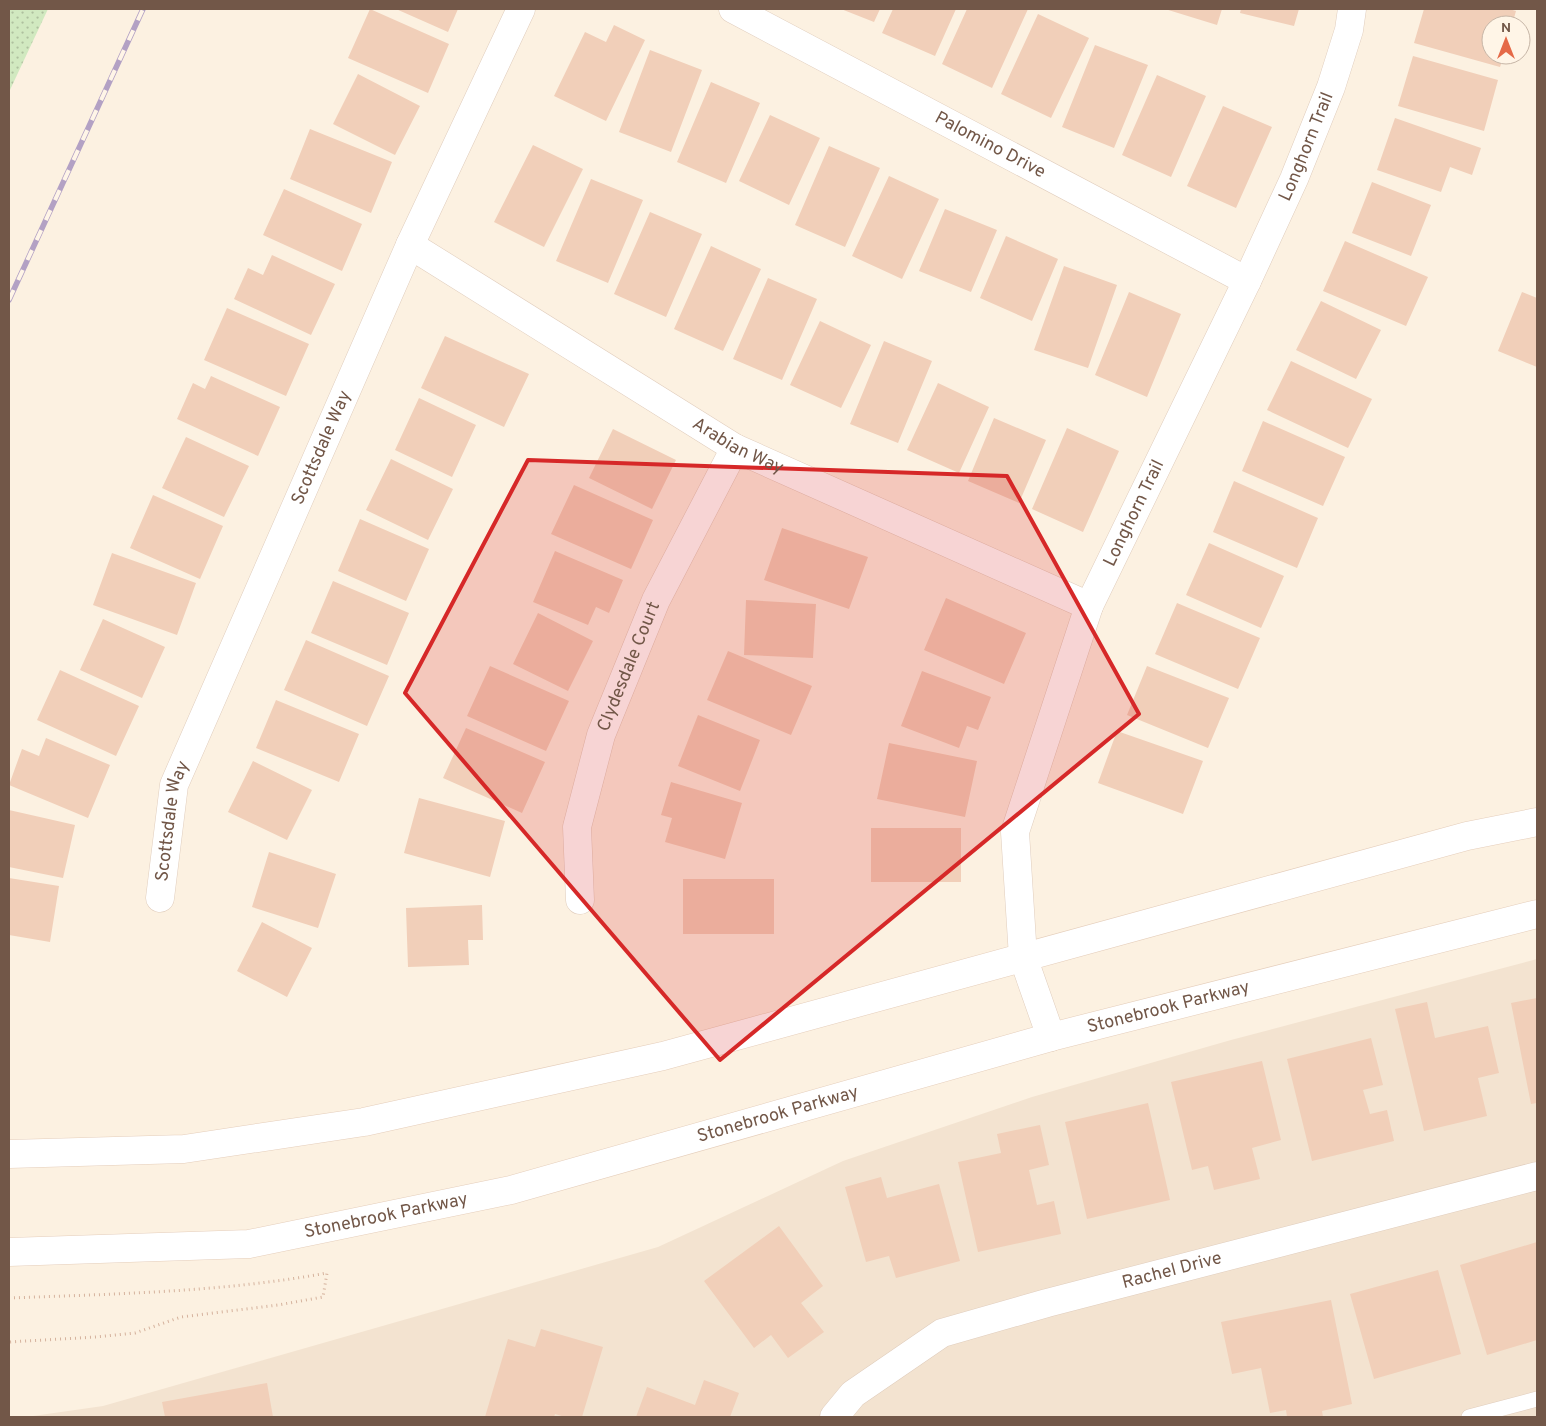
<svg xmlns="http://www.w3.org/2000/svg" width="1546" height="1426" viewBox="0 0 1546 1426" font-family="Overpass,sans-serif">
  <defs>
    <pattern id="park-dots" width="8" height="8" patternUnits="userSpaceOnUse" patternTransform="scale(1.25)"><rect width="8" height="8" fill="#d1e9c0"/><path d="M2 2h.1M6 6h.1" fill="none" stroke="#aec09e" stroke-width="1.8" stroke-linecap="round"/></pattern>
  </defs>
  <rect width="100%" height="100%" fill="#fcf1e1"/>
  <path fill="#f3e3d0" d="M1537 959V1417H26L103 1406 658 1247 843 1161 1032 1097 1231 1040Z"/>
  <path fill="url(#park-dots)" d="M9 9H48L9 92Z"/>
  <path fill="#f1cfb9" d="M370 9 449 44 428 93 348 58Z
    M396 9H458L448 32Z
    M841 9H880L874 22Z
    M893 9H956L935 56 882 33Z
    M967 9H1028L992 88 942 64Z
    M1165 9H1222L1217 25Z
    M1241 9H1299L1294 26 1240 13Z
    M1424 9H1509L1516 11 1512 25H1491V55H1504L1500 67 1414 43Z
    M1038 14 1089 38 1051 118 1001 94Z
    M614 25 645 40 606 121 554 96 585 32 606 42Z
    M1095 45 1148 65 1114 148 1062 127Z
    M650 50 702 70 671 152 619 132Z
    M1413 56 1498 80 1484 131 1398 106Z
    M358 74 420 106 395 155 333 124Z
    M1157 75 1206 96 1171 177 1122 155Z
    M711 82 760 103 726 183 677 162Z
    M1223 106 1272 127 1236 208 1187 186Z
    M770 115 820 138 789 205 739 181Z
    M1395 118 1481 148 1472 175 1450 167 1441 192 1377 170Z
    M310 129 392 162 371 213 290 179Z
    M533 145 583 169 544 247 494 222Z
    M829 146 880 168 845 247 795 225Z
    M889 176 939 199 902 279 852 256Z
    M591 179 643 200 608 283 556 261Z
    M1372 182 1431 205 1411 256 1352 233Z
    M284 189 362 224 342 271 263 235Z
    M945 209 997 230 971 292 919 271Z
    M650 212 702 234 666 317 614 294Z
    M1006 236 1058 259 1032 321 980 298Z
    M1345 241 1428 277 1406 326 1323 291Z
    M711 246 761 269 723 351 674 329Z
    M272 255 335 284 311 335 234 299 248 268 263 275Z
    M1064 266 1117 285 1088 368 1034 350Z
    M768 278 817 299 782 380 733 359Z
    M1129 292 1181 314 1147 397 1095 375Z
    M1522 292 1537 298V367L1498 351Z
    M1321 301 1381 330 1356 379 1296 350Z
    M227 308 309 344 286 396 204 360Z
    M820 321 871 345 841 408 790 385Z
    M445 336 529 374 504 427 421 388Z
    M884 341 932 361 898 443 850 424Z
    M1291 361 1372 399 1348 448 1267 410Z
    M211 376 280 407 258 456 177 419 193 383 205 389Z
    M938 383 989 407 959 473 907 450Z
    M419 398 476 425 452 477 395 450Z
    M994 418 1046 440 1019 503 968 481Z
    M1263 421 1345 457 1323 506 1242 471Z
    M1067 428 1119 451 1083 532 1032 509Z
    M613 429 676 460 652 509 589 478Z
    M186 437 249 466 224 517 162 488Z
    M391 459 453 489 428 540 366 510Z
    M1234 481 1318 518 1297 568 1213 532Z
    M574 485 653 520 631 569 551 534Z
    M153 495 223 526 200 579 130 548Z
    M360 519 429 549 406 601 338 571Z
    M782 528 868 557 849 609 764 580Z
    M1209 543 1284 576 1261 628 1186 595Z
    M555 551 623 580 609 613 596 607 588 625 533 602Z
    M112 553 196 583 177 635 93 605Z
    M333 581 409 613 387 665 311 633Z
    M946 598 1026 633 1004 684 924 650Z
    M746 600 816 604 813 658 744 655Z
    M1177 603 1260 638 1238 689 1155 654Z
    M538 613 593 641 568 691 513 664Z
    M103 619 165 647 142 698 80 670Z
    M306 640 389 676 367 726 284 690Z
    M728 651 812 686 791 735 707 700Z
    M490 666 569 701 546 751 467 716Z
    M1147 666 1229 698 1208 748 1127 715Z
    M60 670 139 706 116 756 37 720Z
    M922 671 991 697 978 730 967 726 959 748 901 726Z
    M276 700 359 734 339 782 256 748Z
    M698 715 760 740 740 791 678 766Z
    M466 728 545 762 522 813 443 778Z
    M1117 731 1203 761 1183 814 1098 783Z
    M46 738 110 765 88 818 9 785 22 749 39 756Z
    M889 743 977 761 965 817 877 799Z
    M253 761 312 790 287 840 228 812Z
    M671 782 742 803 725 859 665 842 672 818 661 815Z
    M419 798 505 821 490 877 404 853Z
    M9 810 75 825 63 878 9 867Z
    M871 828H961V882H871Z
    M269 852 336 874 318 928 252 907Z
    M9 878 59 886 50 942 9 935Z
    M683 879H774V934H683Z
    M482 905 483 940H468L469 965 408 967 406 908Z
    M262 922 312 948 287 997 237 971Z
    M1537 998V1103L1531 1104 1511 1003Z
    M1427 1002 1435 1038 1488 1026 1499 1073 1478 1078 1487 1116 1424 1131 1395 1009Z
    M1371 1038 1383 1085 1363 1090 1370 1114 1387 1110 1394 1141 1312 1161 1287 1059Z
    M1262 1061 1281 1140 1252 1148 1260 1179 1214 1190 1208 1166 1192 1170 1171 1082Z
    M1148 1103 1170 1200 1087 1219 1065 1122Z
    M1040 1125 1049 1165 1029 1170 1037 1205 1054 1201 1061 1234 978 1252 958 1162 1001 1153 997 1134Z
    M881 1177 887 1198 939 1184 960 1261 896 1278 889 1256 866 1262 845 1187Z
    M779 1226 823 1286 801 1303 824 1332 788 1358 771 1335 754 1348 704 1281Z
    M1537 1242V1340L1487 1355 1460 1265Z
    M1438 1270 1461 1354 1374 1379 1350 1294Z
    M1331 1300 1352 1404 1322 1411 1323 1417H1287L1286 1410 1270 1413 1261 1368 1232 1374 1221 1322Z
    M541 1329 603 1347 582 1417H565L555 1414 554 1417H485L508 1339 535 1347Z
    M704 1380 739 1393 730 1417H636L647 1387 695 1405Z
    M267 1383 273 1417H165L162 1402Z"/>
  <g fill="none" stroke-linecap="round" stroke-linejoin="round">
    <defs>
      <path id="service" d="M1469 1417 1537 1399"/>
      <g id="minor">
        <path id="s1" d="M733 9 1247 281"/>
        <path id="s2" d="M410 245 735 448 1089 606"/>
        <path id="s3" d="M160 898 174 785 410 245 521 9"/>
        <path id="s4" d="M580 900 577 827 601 735 656 600 735 448"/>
        <path id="s5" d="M1051 1037 1023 957 1015 832 1089 606 1247 281 1294 179 1331 87 1349 30 1352 9"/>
        <path id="s6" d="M834 1417 853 1394 942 1333 1047 1303 1537 1176"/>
      </g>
      <g id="secondary">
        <path d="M9 1154 184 1149 364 1122 663 1056 1467 836 1537 822"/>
        <path id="s7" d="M9 1252 249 1244 511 1190 1051 1037 1537 914"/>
      </g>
    </defs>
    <use href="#service" stroke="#e0cdbd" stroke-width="16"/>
    <use href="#minor" stroke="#e0cdbd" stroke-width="29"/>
    <use href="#secondary" stroke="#e5cebb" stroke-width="29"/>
    <path stroke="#d5b29d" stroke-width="3" stroke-dasharray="1 4" stroke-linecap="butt" d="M9 1298C115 1294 223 1292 327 1273L323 1297 278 1305 181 1317 135 1333 96 1337 9 1342"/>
    <use href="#service" stroke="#fff" stroke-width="15"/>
    <use href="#minor" stroke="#fff" stroke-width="28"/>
    <use href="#secondary" stroke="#fff" stroke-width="28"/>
    <defs>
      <path id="rail" d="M9 300 143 9"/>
    </defs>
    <use href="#rail" stroke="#b3a1c4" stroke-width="5.5"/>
    <use href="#rail" stroke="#fff5e7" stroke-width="4" stroke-dasharray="11" stroke-linecap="butt"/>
  </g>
  <path fill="#d62828" fill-opacity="0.2" stroke="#d62828" stroke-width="4" stroke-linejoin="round" d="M528 460 1007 476 1139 714 720 1060 405 693Z"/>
  <g text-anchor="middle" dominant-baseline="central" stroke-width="4" stroke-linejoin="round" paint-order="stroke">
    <g font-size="18" fill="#725748" stroke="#fff5e7">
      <text stroke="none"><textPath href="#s1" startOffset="291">Palomino Drive</textPath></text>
      <text stroke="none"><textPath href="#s5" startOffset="956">Longhorn Trail</textPath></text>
      <text stroke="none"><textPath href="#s2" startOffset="385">Arabian Way</textPath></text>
      <text stroke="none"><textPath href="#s3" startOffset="482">Scottsdale Way</textPath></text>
      <text stroke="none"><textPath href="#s5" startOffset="551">Longhorn Trail</textPath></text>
      <text stroke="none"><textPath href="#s4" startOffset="242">Clydesdale Court</textPath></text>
      <text stroke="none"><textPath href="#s3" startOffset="78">Scottsdale Way</textPath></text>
      <text stroke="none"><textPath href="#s7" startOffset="1190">Stonebrook Parkway</textPath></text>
      <text stroke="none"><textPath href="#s7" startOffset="785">Stonebrook Parkway</textPath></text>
      <text stroke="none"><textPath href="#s7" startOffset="380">Stonebrook Parkway</textPath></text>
      <text stroke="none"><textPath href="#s6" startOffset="376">Rachel Drive</textPath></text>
    </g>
  </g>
  <rect width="1546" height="1426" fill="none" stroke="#725748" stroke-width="20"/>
  <g transform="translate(1506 40)"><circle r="24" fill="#fff5e7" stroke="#c7b6a7"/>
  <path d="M0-4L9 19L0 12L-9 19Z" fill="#e56947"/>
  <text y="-8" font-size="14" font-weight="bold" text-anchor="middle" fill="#725748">N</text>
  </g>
</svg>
